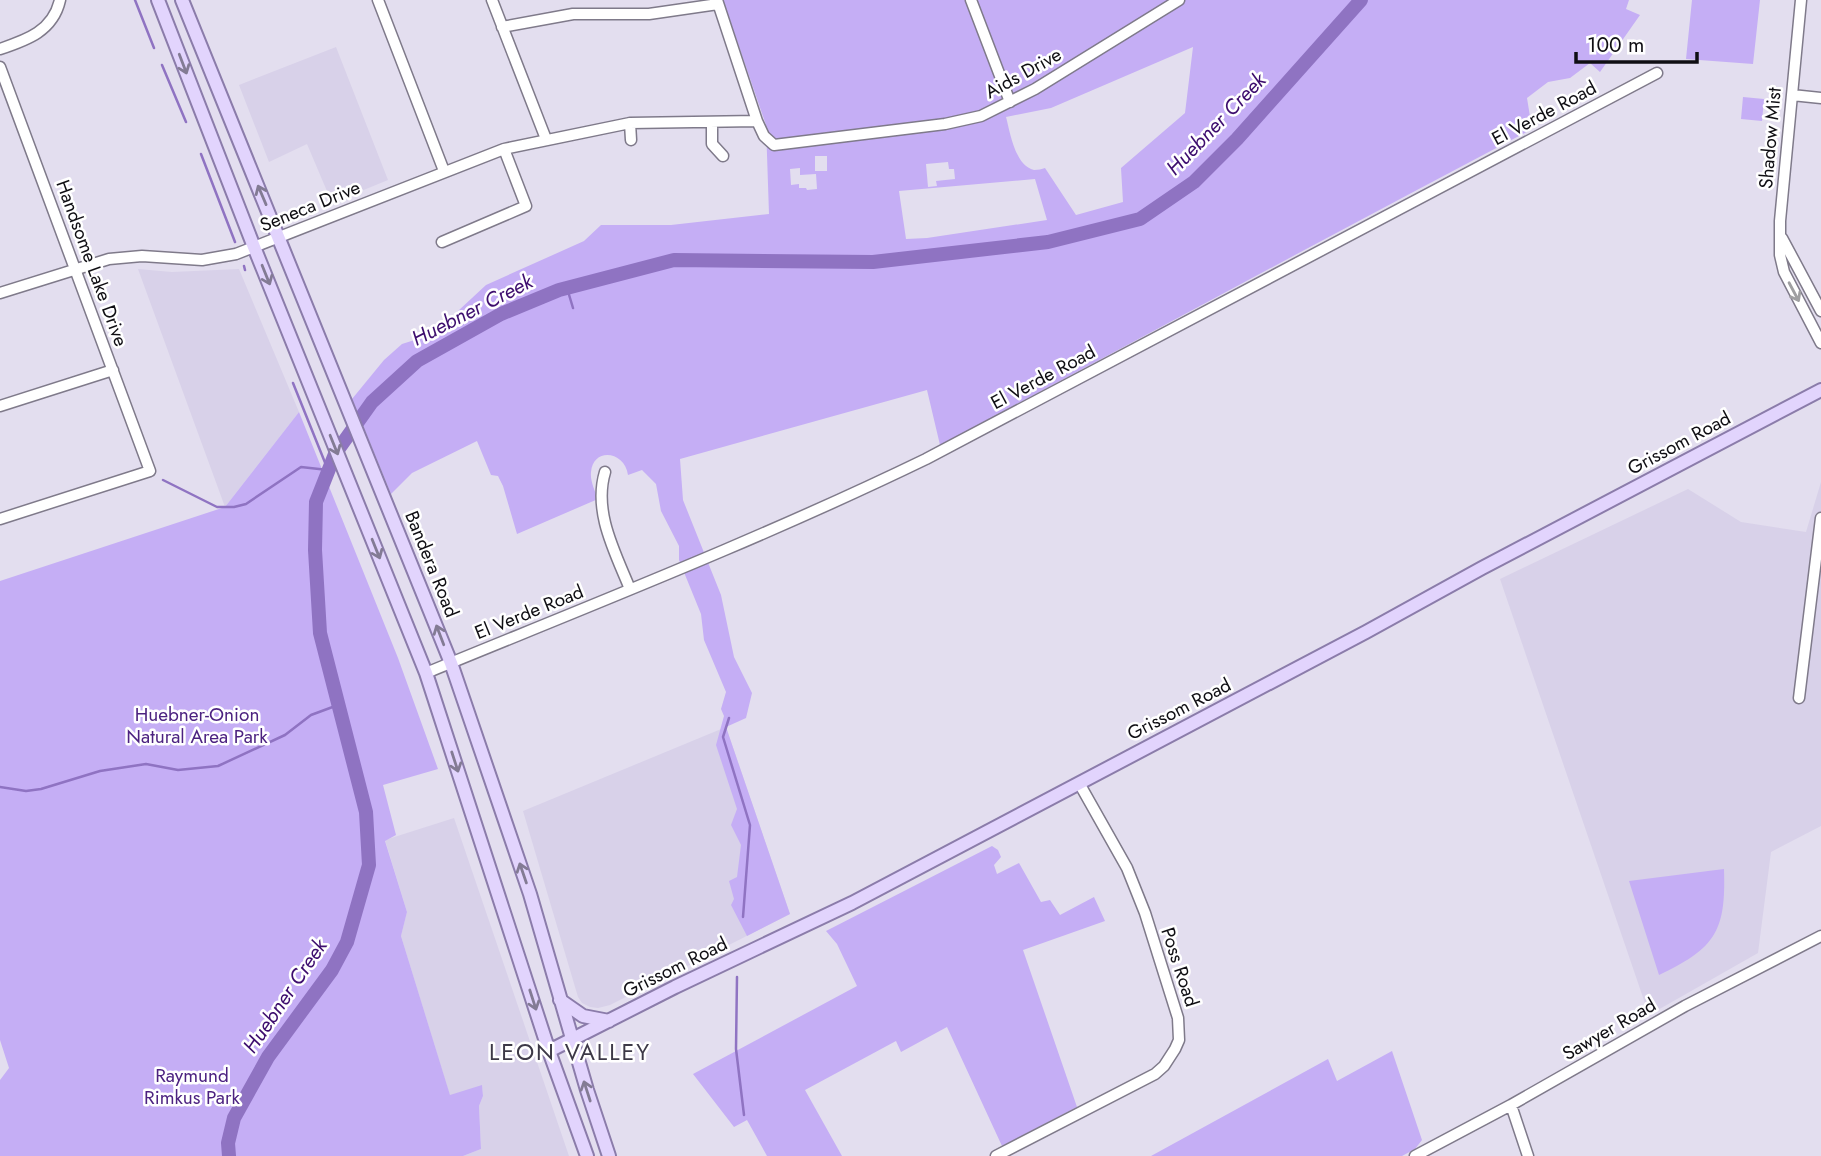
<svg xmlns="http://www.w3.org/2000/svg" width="1821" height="1156" viewBox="0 0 1821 1156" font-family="Jost,sans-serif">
  <rect width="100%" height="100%" fill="#e3deef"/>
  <path fill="#d8d1e9" d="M336 47 388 180 332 203 307 144 269 162 239 85Z
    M138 269 172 272 239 269 299 412 225 507Z
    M1821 482V826L1771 852 1758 953 1649 1015 1500 579 1688 489 1741 522 1806 532Z
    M726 727 790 914 610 1005 598 1008 590 1007 582 1003 578 997 523 811Z
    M454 818 569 1156H463L481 1149 479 1106 483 1096 482 1086 450 1096 401 936 407 912 385 840Z"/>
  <path fill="#c5aef5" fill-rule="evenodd" d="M723 0H1629L1626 9 1640 15 1600 72 1590 63 1570 78 1548 82 1527 98 1532 129C1334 233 1138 340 940 445L927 390 680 459 683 500 721 595 734 657 752 693 746 718 726 727 790 914 747 936 731 905 734 899 729 881 737 877 741 845 731 825 737 809 716 745 724 716 721 709 726 692 704 640 701 614 679 560V546L661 511 656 484 642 470 628 475C625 451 593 447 591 472 590 481 595 491 598 499L517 534 503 486 498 476 491 475 477 441 412 473 391 494 352 399 384 360 402 344 446 330 458 311 486 285 584 241 601 225H671L769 214 766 125ZM1193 47 1185 113 1121 168 1123 202 1076 215 1045 168C1042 169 1038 170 1034 170 1015 166 1010 132 1006 117L1051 108ZM815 156H827V171H815ZM948 162 949 169H954L955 179 936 181 937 186 928 187 926 164ZM800 168V175L816 174 817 189 807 190 806 188H799V184L791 185 790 169ZM1035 179 1047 220 927 238 906 239 899 191Z
    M1692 0H1760L1753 64 1686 59Z
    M1743 97 1764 99 1762 121 1741 119Z
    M299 412 398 658 438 769 383 785 396 835 385 841 407 912 401 936 450 1095 482 1085 483 1096 479 1106 481 1149 463 1156H0V1080L9 1068 0 1040V581L225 507Z
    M992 846 998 850 1001 857 994 865 997 874 1019 863 1041 902 1050 900 1060 915 1094 897 1105 921 1023 950 1077 1107 1002 1146 947 1027 901 1052 896 1041 805 1090 842 1156H767L747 1120 734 1127 693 1074 857 986 837 944 826 931Z
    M1724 869C1726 931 1716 948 1659 975L1629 881Z
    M1392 1051 1422 1140 1415 1149 1402 1156H1151L1328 1059 1337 1081Z"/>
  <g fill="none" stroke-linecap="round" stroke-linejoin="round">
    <path stroke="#8f73c2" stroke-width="2.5" d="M135 0 154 48
      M162 65 186 122
      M201 154 235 242
      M244 266 245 270
      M567 288 573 308
      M163 480 217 507H234L246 504 301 467 328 470 293 383
      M729 718 723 737 750 825 743 917
      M0 787 26 791 41 789 100 771 146 764 178 770 218 766 285 735 311 715 338 705
      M737 977 736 1049 744 1115"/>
    <path stroke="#8f73c2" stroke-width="14" d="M229 1156 228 1143 234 1118 268 1057 332 970 347 942 369 865 366 812 320 633 315 550 316 502 335 454 372 402 417 361 501 314 559 290 674 260 873 262 1048 242 1140 219 1194 182 1237 139 1361 0"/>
    <defs>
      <path id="minor" d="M378 0 444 171
        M492 0 546 139
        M717 0 757 121 764 136 774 145 945 124 981 116 1035 89 1179 0
        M971 0 1010 102
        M1801 0 1780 221V255L1784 272 1821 343
        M502 27 573 14H649L718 4
        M0 49C27 40 53 31 60 0
        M0 67 150 471 0 519
        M1792 95 1821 98
        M712 122V144L723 156
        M630 123 631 140
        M1782 238 1821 311
        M442 242 526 206 504 149
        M0 293 109 259 142 256 202 260 236 254 504 149 630 123 757 121
        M0 406 113 370
        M605 472C593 512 615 552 630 589
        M426 673C594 604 763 538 926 459L1657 73
        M1799 698 1821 518
        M1511 1105 1528 1156
        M996 1156 1155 1074 1164 1066 1175 1049 1179 1040 1178 1018 1145 913 1127 868 1079 783
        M1415 1156 1511 1105 1685 1006 1821 936"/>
      <path id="major" d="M158 0 254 247 426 673 549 1051 587 1156
        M182 0 451 663 530 894 587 1090 609 1156
        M560 1000 583 1016 609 1021
        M549 1051 675 987 852 903 1366 632 1482 568 1821 390"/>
    </defs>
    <use href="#minor" stroke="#7f7a8a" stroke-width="13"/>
    <use href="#major" stroke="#8b7caa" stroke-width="16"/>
    <use href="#minor" stroke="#fff" stroke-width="10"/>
    <use href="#major" stroke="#e2d4fd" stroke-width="12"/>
  </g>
  <defs><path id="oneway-shaft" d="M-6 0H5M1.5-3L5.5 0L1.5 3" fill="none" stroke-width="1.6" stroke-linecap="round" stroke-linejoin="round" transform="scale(1.75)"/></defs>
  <g stroke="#837b94">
    <use href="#oneway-shaft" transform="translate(183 64) rotate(69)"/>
    <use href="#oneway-shaft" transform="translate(262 195) rotate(-113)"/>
    <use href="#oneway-shaft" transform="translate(266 275) rotate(68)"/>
    <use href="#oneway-shaft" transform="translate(334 445) rotate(68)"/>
    <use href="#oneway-shaft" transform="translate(376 549) rotate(68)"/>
    <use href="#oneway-shaft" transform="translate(440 635) rotate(-111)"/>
    <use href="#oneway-shaft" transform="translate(455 762) rotate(72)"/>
    <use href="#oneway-shaft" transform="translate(523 873) rotate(-109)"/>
    <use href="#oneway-shaft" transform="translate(533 1000) rotate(72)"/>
    <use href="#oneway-shaft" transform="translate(587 1091) rotate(-108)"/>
  </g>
  <use stroke="#9f9fa1" href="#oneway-shaft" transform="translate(1794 292) rotate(62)"/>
  <g text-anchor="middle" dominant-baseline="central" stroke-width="5" stroke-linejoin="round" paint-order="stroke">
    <g font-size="19" fill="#0f0e13" stroke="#fff">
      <text transform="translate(1023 73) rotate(-29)">Aids Drive</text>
      <text transform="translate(1544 113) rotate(-28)">El Verde Road</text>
      <text transform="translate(1770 138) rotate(-85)">Shadow Mist</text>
      <text transform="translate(310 206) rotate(-22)">Seneca Drive</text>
      <text transform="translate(92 263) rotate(70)">Handsome Lake Drive</text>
      <text transform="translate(1043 377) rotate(-28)">El Verde Road</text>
      <text transform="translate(1679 443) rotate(-28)">Grissom Road</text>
      <text transform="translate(432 564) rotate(68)">Bandera Road</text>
      <text transform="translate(529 612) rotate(-22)">El Verde Road</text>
      <text transform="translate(1179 709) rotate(-27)">Grissom Road</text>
      <text transform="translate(675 967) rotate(-26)">Grissom Road</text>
      <text transform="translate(1180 967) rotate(72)">Poss Road</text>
      <text transform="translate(1609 1029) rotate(-30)">Sawyer Road</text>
    </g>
    <g font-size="19" fill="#4c2280" stroke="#fff">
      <text x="197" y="714">Huebner-Onion<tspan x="197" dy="22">Natural Area Park</tspan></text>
      <text x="192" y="1075">Raymund<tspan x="192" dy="22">Rimkus Park</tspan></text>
    </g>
    <g font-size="21" font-style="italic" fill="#3d0d6e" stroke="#fff">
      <text transform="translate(1216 124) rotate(-46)">Huebner Creek</text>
      <text transform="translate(472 310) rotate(-27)">Huebner Creek</text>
      <text transform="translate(285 996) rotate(-56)">Huebner Creek</text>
    </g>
    <g font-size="23" letter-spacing="2" fill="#3d3947" stroke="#fff">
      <text x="570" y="1052">LEON VALLEY</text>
    </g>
  </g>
  <path d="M1576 52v10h121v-10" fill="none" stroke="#0f0e13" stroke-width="3.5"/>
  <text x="1587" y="52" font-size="21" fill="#0f0e13" stroke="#ffffff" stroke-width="5" paint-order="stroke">100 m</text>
</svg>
